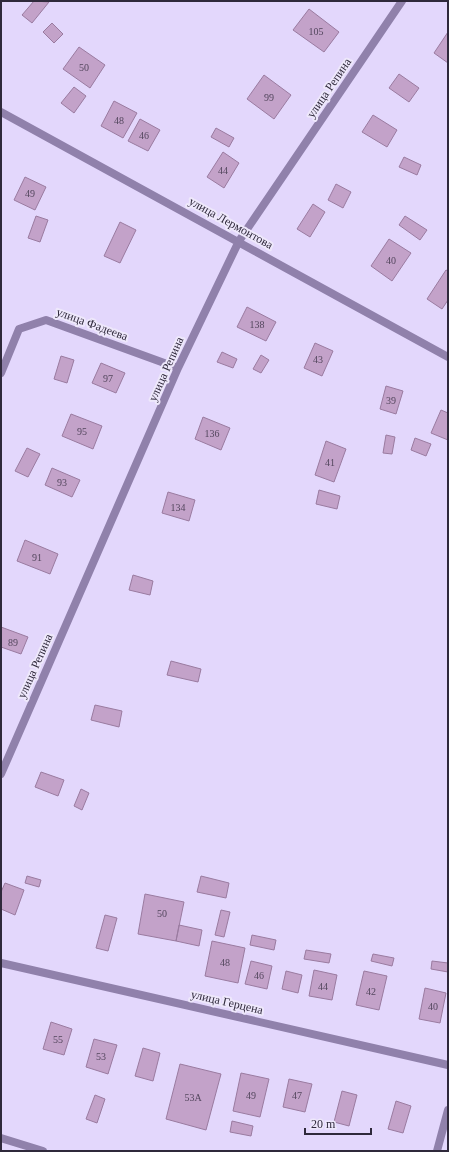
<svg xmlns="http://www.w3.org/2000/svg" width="449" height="1152" viewBox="0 0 449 1152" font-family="Georgia,serif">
  <rect width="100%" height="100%" fill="#e3d7fc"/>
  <path fill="#c3a2c9" stroke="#9a7ba0" d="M34 1 49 2 32 23 22 15Z
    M309 9 339 32 324 52 293 30Z
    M52 23 63 34 54 43 43 32Z
    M448 32V63L434 53Z
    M79 47 105 65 90 88 63 69Z
    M399 74 419 88 409 102 389 88Z
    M264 75 291 95 274 119 247 99Z
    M74 87 86 96 74 113 61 103Z
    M114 101 137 113 123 138 101 126Z
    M373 115 397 130 387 147 362 132Z
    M140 119 160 130 148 151 128 141Z
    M216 128 234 138 229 147 211 137Z
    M223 152 239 163 224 188 207 177Z
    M404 157 421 165 417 175 399 167Z
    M25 177 46 187 35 210 14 200Z
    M336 184 351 192 343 208 328 200Z
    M313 204 325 212 310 237 297 229Z
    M36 216 48 220 40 242 28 238Z
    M405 216 427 230 420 240 399 225Z
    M120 222 136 230 120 263 104 256Z
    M389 239 411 253 392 281 371 266Z
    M446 270 448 271V300L442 309 427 299Z
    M247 307 276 322 266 341 237 327Z
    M315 343 333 351 322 376 304 368Z
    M222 352 237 359 233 368 217 362Z
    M261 355 269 360 261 373 253 369Z
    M61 356 74 360 67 383 54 379Z
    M101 363 125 373 116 393 92 383Z
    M386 386 403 391 396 414 380 409Z
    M441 410 448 413V440L431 433Z
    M71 414 102 426 93 449 62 436Z
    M203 417 230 428 221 450 195 439Z
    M386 435 395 437 392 454 383 453Z
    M415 438 431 444 426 456 411 450Z
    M326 441 346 449 334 482 315 475Z
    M27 448 40 454 28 477 15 471Z
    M52 468 80 480 72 497 45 485Z
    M319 490 340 496 337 509 316 504Z
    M168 492 195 500 189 521 162 513Z
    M25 540 58 554 50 574 17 561Z
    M133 575 153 581 150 595 129 590Z
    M1 627 28 637 21 654 1 647Z
    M171 661 201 669 198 682 167 675Z
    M95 705 122 711 119 727 91 720Z
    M41 772 64 780 58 796 35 787Z
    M81 789 89 793 82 810 74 806Z
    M27 876 41 880 39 887 25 883Z
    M201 876 229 883 226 898 197 892Z
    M5 883 24 890 15 915 1 909V892Z
    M145 894 184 902 176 941 138 934Z
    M221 910 230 912 224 937 215 935Z
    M105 915 117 918 108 951 96 948Z
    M179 925 202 930 199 946 176 941Z
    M252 935 276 940 274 950 250 945Z
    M212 941 245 948 238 983 205 976Z
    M306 950 331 954 329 963 304 959Z
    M373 954 394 958 392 966 371 961Z
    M251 961 272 966 267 989 245 984Z
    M432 961 448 963V972L431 969Z
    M314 970 337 975 332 1000 309 996Z
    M286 971 302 975 298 993 282 989Z
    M364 971 387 976 379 1010 356 1005Z
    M425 988 446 993 440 1023 419 1019Z
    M51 1022 72 1029 64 1055 43 1049Z
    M94 1039 117 1045 108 1074 86 1067Z
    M143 1048 160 1053 153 1081 135 1076Z
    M180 1064 221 1074 206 1130 166 1119Z
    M241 1073 269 1079 260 1117 233 1111Z
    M289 1079 312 1084 305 1112 283 1107Z
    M342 1091 357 1095 349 1126 334 1122Z
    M95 1095 105 1099 97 1123 86 1119Z
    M396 1101 411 1106 403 1133 388 1129Z
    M232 1121 253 1126 251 1136 230 1132Z"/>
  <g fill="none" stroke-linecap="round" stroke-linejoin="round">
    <path stroke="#9081ab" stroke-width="8" d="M437 1151 448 1110"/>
    <path stroke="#9081ab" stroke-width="8" d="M1 112 448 357
      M1 373 19 329 46 320 178 368
      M1 774 178 368 239 241 402 1
      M1 963 448 1065
      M1 1138 43 1151"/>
  </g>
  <g text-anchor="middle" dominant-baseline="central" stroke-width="4" stroke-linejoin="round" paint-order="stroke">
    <g font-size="10" fill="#54475e">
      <text x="316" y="31">105</text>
      <text x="84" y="67">50</text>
      <text x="269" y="97">99</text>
      <text x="119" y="120">48</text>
      <text x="144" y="135">46</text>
      <text x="223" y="170">44</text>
      <text x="30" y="193">49</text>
      <text x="391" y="260">40</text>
      <text x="257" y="324">138</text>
      <text x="318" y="359">43</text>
      <text x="108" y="378">97</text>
      <text x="391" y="400">39</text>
      <text x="82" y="431">95</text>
      <text x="212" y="433">136</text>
      <text x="330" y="462">41</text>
      <text x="62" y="482">93</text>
      <text x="178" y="507">134</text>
      <text x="37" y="557">91</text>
      <text x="13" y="642">89</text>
      <text x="162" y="913">50</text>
      <text x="225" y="962">48</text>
      <text x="259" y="975">46</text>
      <text x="323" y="986">44</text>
      <text x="371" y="991">42</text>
      <text x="433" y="1006">40</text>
      <text x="58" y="1039">55</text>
      <text x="101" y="1056">53</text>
      <text x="251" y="1095">49</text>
      <text x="297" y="1095">47</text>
      <text x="193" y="1097">53А</text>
    </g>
    <g font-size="12" fill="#2f293b" stroke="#eee8fb">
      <text transform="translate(329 88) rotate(-56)">улица Репина</text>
      <text transform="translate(231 223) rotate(29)">улица Лермонтова</text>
      <text transform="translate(92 324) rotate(20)">улица Фадеева</text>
      <text transform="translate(166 369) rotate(-66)">улица Репина</text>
      <text transform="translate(35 666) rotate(-66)">улица Репина</text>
      <text transform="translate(227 1002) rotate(13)">улица Герцена</text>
    </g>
  </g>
  <rect width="449" height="1152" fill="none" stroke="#2f293b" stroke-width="4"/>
  <path d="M305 1128v6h66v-6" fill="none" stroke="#2f293b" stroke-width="2"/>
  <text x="311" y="1128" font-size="12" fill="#2f293b" stroke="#eee8fb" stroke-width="3" paint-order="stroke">20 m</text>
</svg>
